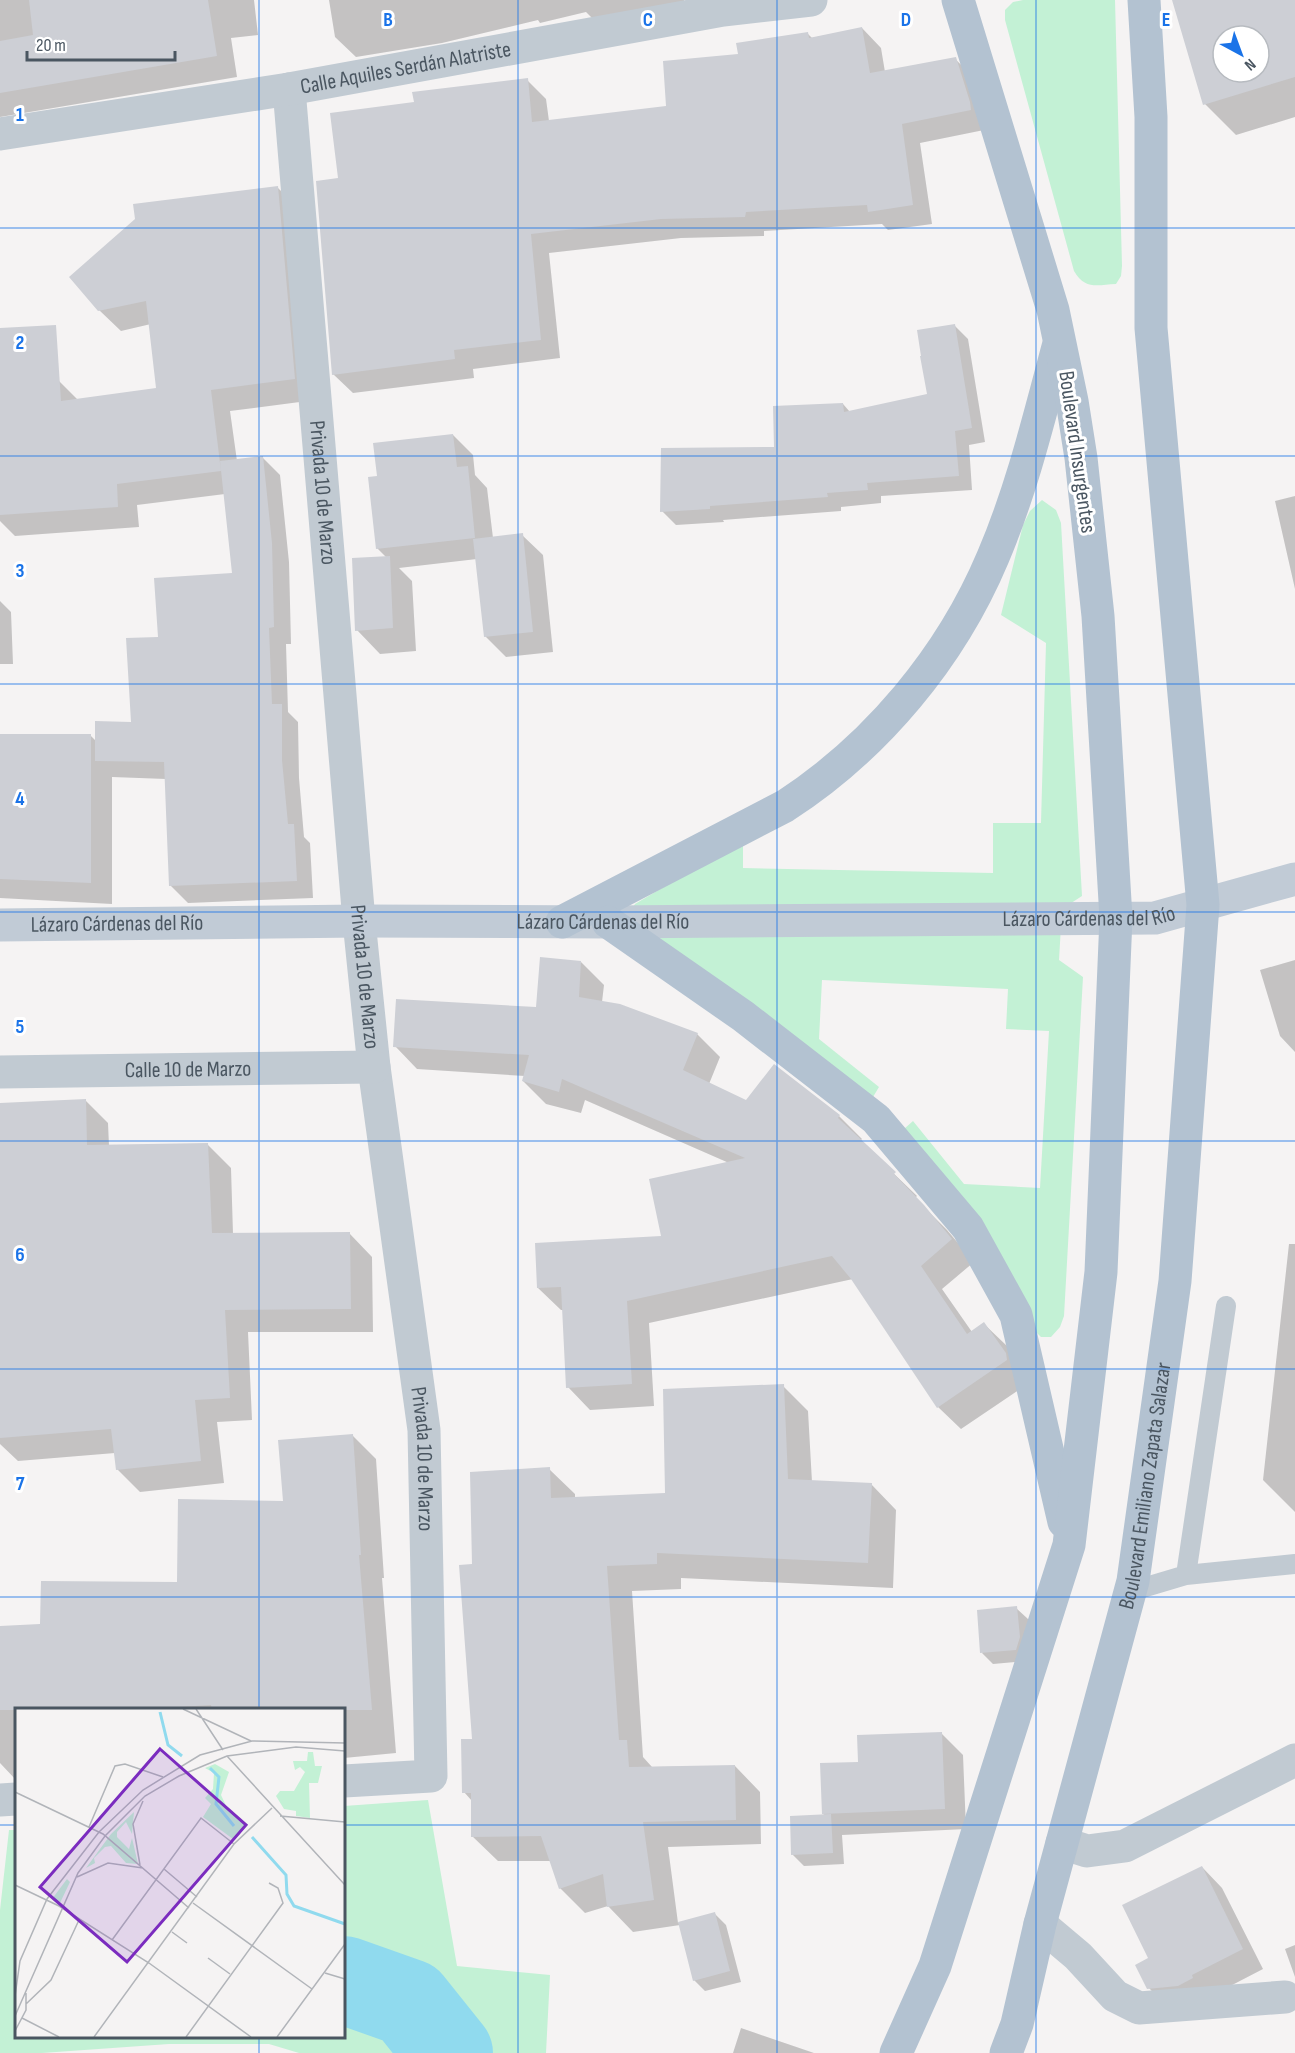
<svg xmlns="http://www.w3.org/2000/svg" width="1295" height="2053" viewBox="0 0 1295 2053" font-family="'Sofia Sans Condensed',sans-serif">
  <rect width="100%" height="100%" fill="#f5f3f3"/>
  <path fill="#c3f1d5" d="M1023 0H1115L1122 266 1121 276 1116 284C1097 285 1085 290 1074 271L1005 20V10L1013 2Z
    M1042 500 1056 510 1061 523 1082 896 1062 909 1059 960 1083 977 1064 1316 1060 1327 1051 1337H1041L1036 1332 904 1129 913 1121 964 1184 1040 1188 1049 1031 1006 1029 1008 989 822 980 819 1039 879 1087 873 1097 625 921 635 904 743 840V868L993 873V823H1041L1046 643 1001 615 1023 525 1030 511Z
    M428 1800 457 1966 550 1975 546 2053H299L269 2044H169L42 2053H0V1910L9 1830H16V2036H344V1806Z"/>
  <path fill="#0003" fill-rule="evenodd" d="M0 0H254L258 35 231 38 237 77 0 117Z
    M329 0H684V2L594 20 586 12 540 23 538 20 442 43 356 57 335 37Z
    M1191 0H1295V117L1236 135 1205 104ZM1223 36H1259V72H1223Z
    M862 28 881 48 885 72 955 59 975 78 989 129 920 143 932 224 888 230 882 224 764 231V236L681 238 549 253 560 358 473 369 474 378 353 393 333 374 340 180 415 103 527 80 546 99 549 121 667 107 739 56 808 34 812 38Z
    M278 188 299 209 315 400 230 411 237 461 263 458 280 475 289 562 291 644H286L288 712 298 722 299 778 304 837 310 843 313 898 188 903 171 886 166 779 112 777V904L0 898V735H90L96 741 133 723 160 638 234 574 225 494 137 505 139 527 15 536 0 521V417L59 381 78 400 158 389 151 324 121 331 99 310Z
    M954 325 968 339 985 442 969 445 972 490 881 496V503L841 507V511L723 520 724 522 676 525 662 511 775 448 843 404 850 412 929 396Z
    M453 435 473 455 475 475 487 488 493 538 522 535 543 555 553 652 506 657 485 636 477 559 399 568 412 581 416 651 380 654 357 630 387 558 377 548 378 477Z
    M1295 496V589L1275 501Z
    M0 601 11 612 13 664H0Z
    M1295 960V1052L1280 1036 1260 970Z
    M581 962 604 985 602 1002 697 1034 720 1057 709 1084 746 1102 774 1066 839 1116 862 1139 860 1141 917 1196 915 1198 947 1230 974 1262 942 1289 972 1332 984 1324 1007 1346 1029 1383 961 1429 938 1407 853 1279 649 1323 654 1406 590 1410 568 1387 564 1310H561L538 1288 663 1237 729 1163 585 1100 581 1113 546 1104 523 1081 525 1076 417 1069 395 1046 537 1009Z
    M85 1100 108 1123 109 1146 208 1145 231 1168 233 1234H350L372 1257 373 1332H248L252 1420 217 1422 224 1483 140 1492 117 1469 115 1453 18 1461 0 1444V1104Z
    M1289 1244H1295V1512L1263 1480Z
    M783 1386 808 1411 812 1482 871 1484 896 1510 893 1588 681 1578V1589L632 1591 643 1757 652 1767 735 1766 760 1792 761 1844 668 1847 678 1923 715 1914 726 1925 741 1982 705 1991 694 1980 680 1925 633 1932 608 1906 585 1913 560 1888 551 1861H498L472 1836V1801L464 1792 473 1741 474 1565 549 1469 575 1494V1498L666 1494Z
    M352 1435 376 1459 384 1578H382L396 1753 344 1758V1710H16V1780L0 1763V1628L41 1626 178 1584 284 1503Z
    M1016 1608 1028 1619 1031 1649 1027 1661 993 1664 982 1653Z
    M942 1734 963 1755 966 1829 842 1835 844 1864 804 1866 792 1854 826 1816 823 1814 859 1763Z
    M1202 1867 1222 1888 1263 1969 1211 1996 1169 2009 1149 1988 1150 1959Z
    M1295 1945V1977L1285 1949Z
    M741 2028 814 2053H733Z"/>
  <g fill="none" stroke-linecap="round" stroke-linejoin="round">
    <path stroke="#90daee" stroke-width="88" d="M344 1980 409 2003 449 2053"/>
  </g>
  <path fill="#cdcfd5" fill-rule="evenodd" d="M29 0H208L217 56 0 93V41L33 35Z
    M1172 0H1295V77L1203 105ZM1223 36H1259V72H1223Z
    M862 27 870 73 956 57 970 102 971 110 902 124 913 205 868 212 867 205 746 212 745 217 661 219 531 234 541 340 454 350 455 359 332 375 316 181 338 178 330 113 414 102 412 92 528 78 532 122 666 106 663 61 738 54 736 43 808 32 809 38Z
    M278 186 295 379 211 390 221 471 117 484 118 507 0 515V328L56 325 61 401 156 388 146 301 98 311 69 277 135 219 133 204Z
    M955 324 972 428 955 431 959 476 867 483 868 490 827 493 828 497 710 506V509L660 512 661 448 774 447 773 406 843 403 844 412 927 394 920 356H921L917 330Z
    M453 434 457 467 468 466 475 538 376 549 368 477 377 476 373 443Z
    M263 456 272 543 274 627 269 628 272 704H282V760L288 824H294L297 881 169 886 164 762 95 761V721L131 722 126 638 158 637 154 578 232 573 220 461Z
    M523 533 533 632 484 637 473 539Z
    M390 556 393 628 355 631 352 558Z
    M0 734H91V883L0 879Z
    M540 957 581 961 579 997 620 1004 698 1033 683 1070 746 1100 774 1064 840 1115 838 1118 896 1172 894 1174 924 1205 952 1239 921 1266 967 1334 984 1322 1006 1353 1007 1360 937 1408 851 1279 832 1256 627 1301 632 1384 566 1388 561 1287 537 1288 535 1243 661 1236 649 1179 745 1158 562 1079 559 1092 522 1081 529 1055 393 1047 396 999 536 1007Z
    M86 1099 87 1145 208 1143 212 1233 350 1232 351 1309 225 1310 230 1398 195 1400 201 1461 116 1470 111 1429 0 1438V1103Z
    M784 1384 788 1479 872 1483 868 1563 657 1553V1564L607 1566 619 1740H627L629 1767 735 1765 736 1820 643 1822 654 1900 607 1907 603 1874 559 1889 541 1836 471 1837V1793H462L461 1739H472L459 1565 472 1564 470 1472 550 1467 551 1498 665 1493 663 1389Z
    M353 1434 361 1555H359L372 1710H212L211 1705 130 1710H0V1626L40 1624 41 1581 177 1582 178 1499 283 1501 278 1440Z
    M1017 1606 1020 1637 1016 1650 980 1653 977 1610Z
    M942 1732 945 1809 822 1814 820 1763 858 1762 857 1735Z
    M831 1814 833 1853 791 1855 790 1816Z
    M1202 1866 1243 1949 1192 1975 1193 1978 1178 1986 1147 1989 1135 1965 1148 1958 1122 1905Z
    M715 1912 730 1971 693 1981 678 1922Z"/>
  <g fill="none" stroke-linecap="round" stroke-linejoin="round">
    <path stroke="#c1cad2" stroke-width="20" d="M1186 1575 1295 1564
      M1129 1592 1186 1575 1226 1306"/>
    <g stroke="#c1cad2" stroke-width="33">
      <path id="s1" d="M289 89 359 921 374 1067 424 1430 431 1776 344 1781"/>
      <path id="s2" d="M0 134 289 89 723 10 811 0"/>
      <path id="s3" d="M0 1072 374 1067"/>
      <path d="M0 1800 16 1799"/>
      <path d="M1062 1843 1087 1851 1125 1846 1295 1760"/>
      <path d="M1040 1924 1078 1956 1115 1996 1139 2008 1285 1997"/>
    </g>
    <path stroke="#c1cbd6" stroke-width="33" id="s4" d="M0 925 359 921 608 922 1155 918 1295 879"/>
    <g stroke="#b3c2d1" stroke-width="33">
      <path d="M562 922 785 806C876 747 951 657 993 557 1022 489 1039 418 1058 347"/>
      <path d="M608 922 743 1016 876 1119 968 1228 1016 1315 1064 1522"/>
      <path d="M896 2053 935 1966 1069 1545 1101 1272 1116 918 1098 616 1081 458 1072 401 1053 310 958 0"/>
      <path id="s5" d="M1006 2053 1017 2024 1040 1924 1133 1581 1175 1281 1203 905 1151 328V117L1144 0"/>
    </g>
  </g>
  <path fill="none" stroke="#1a73e8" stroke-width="1.5" stroke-opacity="0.55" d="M259 0V1710M518 0V2053M777 0V2053M1036 0V2053M0 228H1295M0 456H1295M0 684H1295M0 912H1295M0 1141H1295M0 1369H1295M0 1597H1295M0 1825H16M344 1825H1295M259 2036V2053"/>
  <g text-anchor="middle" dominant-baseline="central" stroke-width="6" stroke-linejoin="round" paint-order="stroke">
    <g font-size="22" fill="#4a5661" stroke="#fff">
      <text stroke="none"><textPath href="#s2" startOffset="411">Calle Aquiles Serdán Alatriste</textPath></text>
      <text transform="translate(1077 452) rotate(82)">Boulevard Insurgentes</text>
      <text stroke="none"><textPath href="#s1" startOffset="405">Privada 10 de Marzo</textPath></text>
      <text stroke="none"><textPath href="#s4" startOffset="1089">Lázaro Cárdenas del Río</textPath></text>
      <text stroke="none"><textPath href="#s4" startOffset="603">Lázaro Cárdenas del Río</textPath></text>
      <text stroke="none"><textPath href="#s4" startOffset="117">Lázaro Cárdenas del Río</textPath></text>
      <text stroke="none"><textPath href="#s1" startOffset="891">Privada 10 de Marzo</textPath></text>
      <text stroke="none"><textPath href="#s3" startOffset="188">Calle 10 de Marzo</textPath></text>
      <text stroke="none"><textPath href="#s1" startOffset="1377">Privada 10 de Marzo</textPath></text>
      <text stroke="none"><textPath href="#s5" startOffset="585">Boulevard Emiliano Zapata Salazar</textPath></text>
    </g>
  </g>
  <g transform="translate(15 1708)">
    <rect width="330" height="330" fill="#f5f3f3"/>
    <path d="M293 44H298L300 58H307L303 75H294L295 110 281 108V103L269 101 261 88 265 83H279L290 64 285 59 280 62 278 53H292ZM200 56 214 64 206 87 213 102 233 117 218 131 188 109 196 96 190 90 198 81 199 65 190 60ZM119 104 117 126 111 114 102 124V129L114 141 117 130 123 156 111 155 96 138 90 139 79 150 80 155 71 160 96 126ZM52 171 55 174 45 195 37 191Z" fill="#c3f1d5"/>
    <path fill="none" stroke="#90daee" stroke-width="3" d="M145 4 153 37 167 48M195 60 204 69 201 96 219 118M237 129 271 167 272 186 279 198 330 216"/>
    <path fill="none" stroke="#b1b4b9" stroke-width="1.5" d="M168 1 236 33M181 1 208 42M212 48 330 177M0 84 88 126 174 200M265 108 330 114M74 119 100 58 110 56 148 69M125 157 118 116 128 93M149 161 182 189M62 169 93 155 128 160M0 177 44 198 134 255 236 329M178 195 297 281M157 224 172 235M97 232 186 110 219 136M193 250 215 266M310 265 330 271M0 288 5 253 32 191 84 124 128 82 185 47 237 33 330 35M11 296 36 272 64 212M0 308 63 165 90 128 130 88 164 68 212 48 281 39 330 43M7 310 44 329M0 323 11 302V285M79 329 219 136 257 100M171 329 268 195 263 180 254 175M262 329 330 236"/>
    <path fill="#7b2cbf" fill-opacity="0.15" stroke="#7b2cbf" stroke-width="3" d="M145 41 231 117 112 254 25 179Z"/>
    <rect width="330" height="330" fill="none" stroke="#4a5661" stroke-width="3"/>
  </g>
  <g font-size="20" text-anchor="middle" font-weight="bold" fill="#1a73e8" stroke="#fff" stroke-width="6" stroke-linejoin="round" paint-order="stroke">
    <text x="388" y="26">B</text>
    <text x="648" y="26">C</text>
    <text x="906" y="26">D</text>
    <text x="1166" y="26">E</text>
    <text x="20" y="121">1</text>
    <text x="20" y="349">2</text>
    <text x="20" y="577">3</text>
    <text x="20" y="805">4</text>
    <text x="20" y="1033">5</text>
    <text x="20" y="1261">6</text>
    <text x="20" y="1490">7</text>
  </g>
  <g transform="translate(1241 54) rotate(139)"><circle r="28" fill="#ffffff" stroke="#b7bbc0" stroke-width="1.5"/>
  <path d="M0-4.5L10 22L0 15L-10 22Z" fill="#1a73e8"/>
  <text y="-9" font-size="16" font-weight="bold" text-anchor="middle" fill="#4a5661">N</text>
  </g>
  <path d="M27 51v9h148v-9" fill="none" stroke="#4a5661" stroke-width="3"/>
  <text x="36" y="51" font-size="18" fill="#4a5661" stroke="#ffffff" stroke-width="4.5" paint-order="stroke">20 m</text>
</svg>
